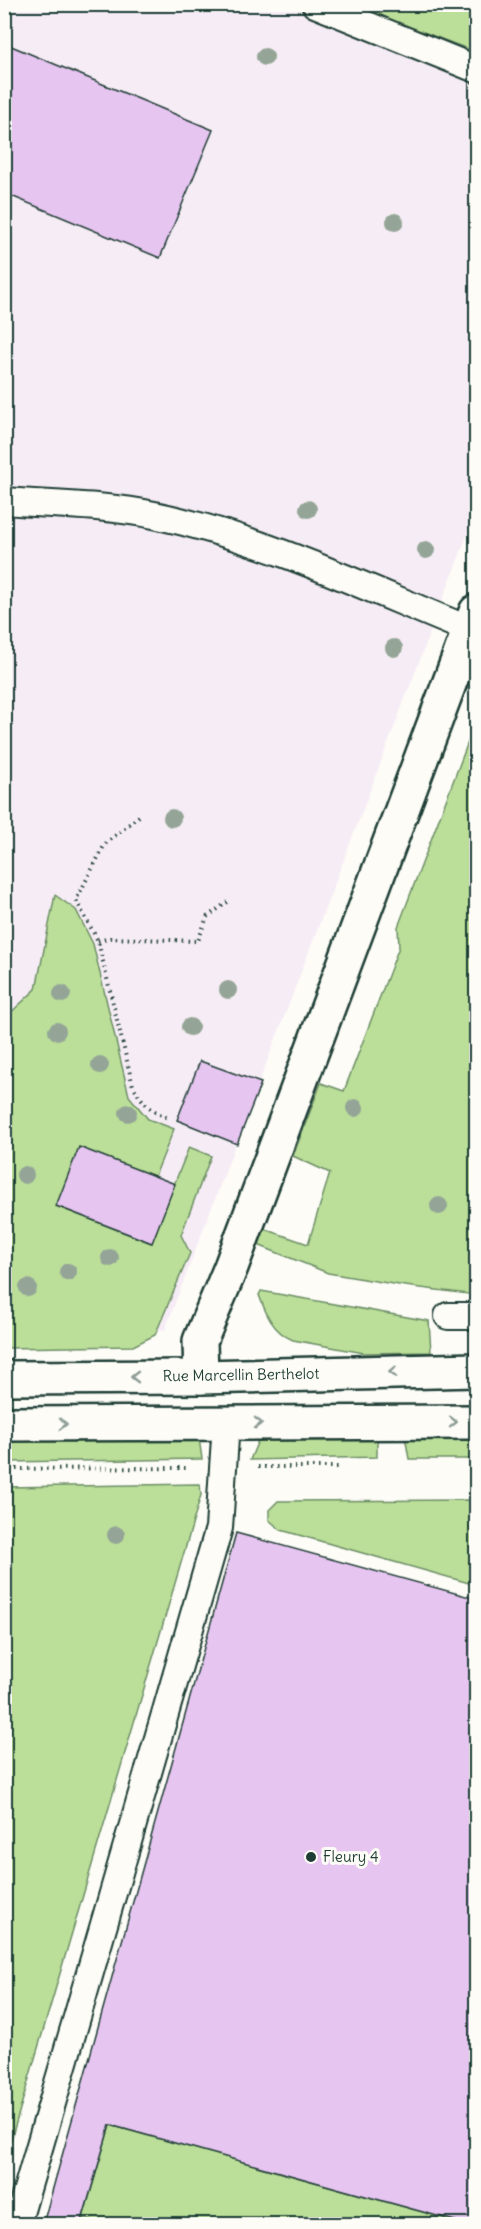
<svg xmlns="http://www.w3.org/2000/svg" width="481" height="2229" viewBox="0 0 481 2229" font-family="Delius,sans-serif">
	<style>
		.built { fill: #f6ecf5 }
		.green { fill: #bbdf99; stroke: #6d8e66; stroke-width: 1.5 }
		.building { fill: #e7c5f1; stroke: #1f3d34; stroke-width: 1.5 }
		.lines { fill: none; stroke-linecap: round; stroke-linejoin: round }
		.lane-casing { stroke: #1f3d34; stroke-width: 30 }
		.street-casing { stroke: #1f3d34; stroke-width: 38 }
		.secondary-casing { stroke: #1f3d34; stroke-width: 38 }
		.path { stroke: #1f3d34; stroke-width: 4; stroke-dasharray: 1.5 4.5; stroke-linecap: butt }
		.lane { stroke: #fdfcf7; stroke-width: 26 }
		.street { stroke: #fdfcf7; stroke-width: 33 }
		.secondary { stroke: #fdfcf7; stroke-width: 33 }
		.tree { fill: #94a597 }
		.oneway { stroke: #8e9c96 }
		.poi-dot { fill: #1f3d34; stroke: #fdfcf7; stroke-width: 2 }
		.labels { text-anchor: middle; stroke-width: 6; stroke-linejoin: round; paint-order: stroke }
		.street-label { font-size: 15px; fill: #1f3d34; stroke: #fdfcf7 }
		.poi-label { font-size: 15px; fill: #1f3d34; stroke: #fdfcf7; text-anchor: start }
	</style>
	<rect width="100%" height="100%" fill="#fdfcf7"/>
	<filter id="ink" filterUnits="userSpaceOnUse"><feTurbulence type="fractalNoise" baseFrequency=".0167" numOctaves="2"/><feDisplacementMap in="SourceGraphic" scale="12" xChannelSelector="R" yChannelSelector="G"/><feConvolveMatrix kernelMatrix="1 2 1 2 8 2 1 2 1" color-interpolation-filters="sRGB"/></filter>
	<g filter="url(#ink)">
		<polygon class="built" points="5,5 476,5 476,512 165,1330 101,1325 5,1322"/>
		<g class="green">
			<polygon points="351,5 476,5 476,52"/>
			<polygon points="476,721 476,1295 405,1286 328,1273 253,1243 259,1227 308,1244 330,1173 293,1156 321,1083 344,1091 399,947 398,927"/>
			<polygon points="55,895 76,910 93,944 129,1096 148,1119 174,1129 155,1176 56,1206 151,1243 189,1147 211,1156 181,1235 190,1253 155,1335 133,1346 5,1348 5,1018 36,989"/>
			<path d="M261,1291L429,1321L431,1352L364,1353L293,1340C273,1332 266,1314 259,1295Z"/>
			<polygon points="377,1435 377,1457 250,1460 260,1436"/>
			<polygon points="476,1435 476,1459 409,1459 405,1436"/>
			<polygon points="199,1438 202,1459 5,1462 4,1440"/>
			<polygon points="200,1484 201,1495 5,2160 5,1487"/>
			<polygon points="476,1500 476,1585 281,1530 269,1520 269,1510 278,1501"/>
			<polygon points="110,2125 466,2224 104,2224 83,2218"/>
		</g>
		<g class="building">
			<polygon points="4,43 213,130 160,258 4,193"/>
			<polygon points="200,1061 261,1083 237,1144 177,1120"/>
			<polygon points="79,1147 175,1184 152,1243 56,1206"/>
			<polygon points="236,1533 477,1599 477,2224 466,2224 110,2125 81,2224 43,2224"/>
		</g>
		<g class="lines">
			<defs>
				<g id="lane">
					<polyline points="315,4 476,69"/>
					<path d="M4,501C53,505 106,505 154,515C264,538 366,588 470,630"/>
					<polyline points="448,1316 476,1316"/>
					<polyline points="17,2224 219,1528 226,1423"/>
				</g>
				<polyline id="street" points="201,1377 200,1341 231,1267 476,612"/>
				<g id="secondary">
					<polyline points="4,1378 201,1377 476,1370"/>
					<polyline points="4,1424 476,1422"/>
				</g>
			</defs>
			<use href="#lane" class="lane-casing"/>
			<use href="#street" class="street-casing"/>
			<use href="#secondary" class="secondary-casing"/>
			<g class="path">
				<path d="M139,816L105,844L76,900L98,941L133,1086C143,1104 152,1111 170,1119"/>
				<polyline points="98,941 111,938 198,941 207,917 229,901"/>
				<polyline points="258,1467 341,1467"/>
				<polyline points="4,1469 188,1468"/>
			</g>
			<use href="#lane" class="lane"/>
			<use href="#street" class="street"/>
			<use href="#secondary" class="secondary"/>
		</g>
		<g class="tree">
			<circle cx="265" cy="57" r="9"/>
			<circle cx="395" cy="222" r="9"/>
			<circle cx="308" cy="509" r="9"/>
			<circle cx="426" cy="550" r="9"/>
			<circle cx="394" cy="648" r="9"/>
			<circle cx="172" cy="818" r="9"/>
			<circle cx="228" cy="990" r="9"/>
			<circle cx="62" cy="994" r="9"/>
			<circle cx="190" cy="1027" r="9"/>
			<circle cx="57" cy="1031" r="9"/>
			<circle cx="100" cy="1065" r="9"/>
			<circle cx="355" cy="1108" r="9"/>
			<circle cx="128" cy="1113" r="9"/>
			<circle cx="25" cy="1175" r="9"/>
			<circle cx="439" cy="1206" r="9"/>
			<circle cx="110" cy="1258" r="9"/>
			<circle cx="68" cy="1272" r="9"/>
			<circle cx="28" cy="1288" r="9"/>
			<circle cx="116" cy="1535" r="9"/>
		</g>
		<defs><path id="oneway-chevron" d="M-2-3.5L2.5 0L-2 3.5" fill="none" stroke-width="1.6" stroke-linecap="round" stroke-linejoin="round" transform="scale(1.5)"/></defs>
		<g class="oneway">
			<use href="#oneway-chevron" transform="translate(393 1372) rotate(179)"/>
			<use href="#oneway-chevron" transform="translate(135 1377) rotate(180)"/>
			<use href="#oneway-chevron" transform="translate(453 1422)"/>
			<use href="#oneway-chevron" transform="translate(258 1423)"/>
			<use href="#oneway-chevron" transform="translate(63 1424)"/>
		</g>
	</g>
	<circle class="poi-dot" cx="311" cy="1857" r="6"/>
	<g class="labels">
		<g class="street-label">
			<text transform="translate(241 1375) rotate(-1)" y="5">Rue Marcellin Berthelot</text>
		</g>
		<g class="poi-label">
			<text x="323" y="1862">Fleury 4</text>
		</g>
	</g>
	<rect width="481" height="2229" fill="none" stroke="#fdfcf7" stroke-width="24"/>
	<rect x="12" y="12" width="457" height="2205" fill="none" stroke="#1f3d34" stroke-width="2" filter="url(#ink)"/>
</svg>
